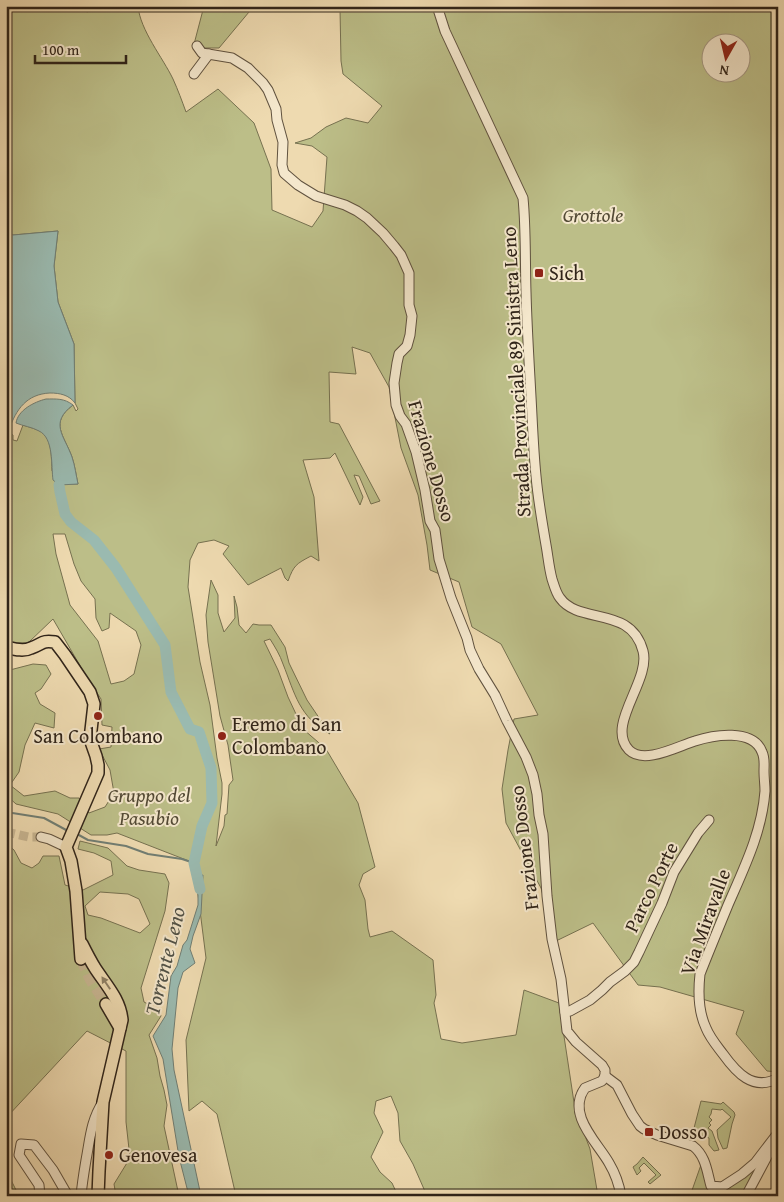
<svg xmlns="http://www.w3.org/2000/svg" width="784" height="1202" viewBox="0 0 784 1202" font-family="'Gentium Book Plus',serif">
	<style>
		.green { fill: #bcbe88; stroke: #767150; fill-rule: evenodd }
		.water { fill: #9abab0; stroke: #707e74 }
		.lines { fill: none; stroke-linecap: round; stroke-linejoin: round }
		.stream { stroke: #707e74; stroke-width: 2 }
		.river { stroke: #9abab0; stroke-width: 11 }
		.minor-tunnel { stroke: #c8b692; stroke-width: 9; stroke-dasharray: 9 4.5; stroke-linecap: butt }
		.major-tunnel { stroke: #c8b692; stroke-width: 11; stroke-dasharray: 11 5.5; stroke-linecap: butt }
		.minor-casing { stroke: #60523f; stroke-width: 11 }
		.major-casing { stroke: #302419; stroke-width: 14 }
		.minor { stroke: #f4e7cc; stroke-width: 9 }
		.major { stroke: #eedab0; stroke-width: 11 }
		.oneway { fill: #8f7f64 }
		.poi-dot { fill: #8f2418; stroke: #f4e7cc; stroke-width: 2 }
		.labels { text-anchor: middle; stroke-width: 4; stroke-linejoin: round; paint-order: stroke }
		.park-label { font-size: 20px; font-style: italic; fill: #534a35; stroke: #f4e7cc }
		.poi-label { font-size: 20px; fill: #302419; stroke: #f4e7cc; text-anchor: start }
		.street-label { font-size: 20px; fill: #302419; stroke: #f4e7cc }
		.water-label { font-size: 21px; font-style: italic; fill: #505146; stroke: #f4e7cc }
	</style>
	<rect width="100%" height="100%" fill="#eedab0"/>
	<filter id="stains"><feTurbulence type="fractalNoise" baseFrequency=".004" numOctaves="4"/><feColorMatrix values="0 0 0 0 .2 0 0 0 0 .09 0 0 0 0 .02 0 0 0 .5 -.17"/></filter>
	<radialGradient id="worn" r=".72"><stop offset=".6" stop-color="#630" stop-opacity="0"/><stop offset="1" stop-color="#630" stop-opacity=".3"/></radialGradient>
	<g class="green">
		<path d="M6,6H85L83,11L88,12L91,6H138C140,30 163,58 173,79C178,90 182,101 186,112L218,89L254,123L271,169L272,210L312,227L323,211L327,157L312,146L295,143L311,138L326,127L346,118L368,123L382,106L343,74L341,61L340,9L338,6H778V1072L767,1071L736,1034L744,1011L660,987L638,985L593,923L556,941L541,888L506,823L502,789L508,750L514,719L538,715L501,644L472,627L459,582L430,570L427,545L418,495L401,448L389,387L370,353L352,347L356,374L329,372L330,422L339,424L380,501L371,504L359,476L354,475L363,497L360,505L335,453L330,458L303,460L314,497L319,561L311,556C296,564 294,565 288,581L285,578L281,568L248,585L223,554L229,546L214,540L198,543L190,560L188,587L200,662L210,705L217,758L222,783V794L216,846L224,826L225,815L227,814L229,785L233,780L228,745L220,716L208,642L206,615L211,580L218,595V613L224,632L235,618L234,596L237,607L239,625L246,633L253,624L259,625H271L285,647L289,663L307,700L330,734C299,717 295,694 283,664C280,655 275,647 270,639L264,641L278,670L288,697L303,729L326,749L358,803L375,867L363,874L359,885L365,900L368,929L370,937L392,931L433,960L436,995L434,1003L441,1039L462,1043L516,1035L524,990L559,1003L575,1109L590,1149L598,1196H427L413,1164L400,1141L398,1113L391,1096L376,1101L374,1113L383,1132L371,1157L380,1172L392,1183L398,1196H381L378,1192L374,1196H236L217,1114L202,1101L189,1111L186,1040L206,958L194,863L117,833L107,835H91L58,814L16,804L6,795V671L33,664L46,665L51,674L41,689L35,693L40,704L55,713L54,728L35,723L25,745L19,772L10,785L24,796L55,791L70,798H79L89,813L105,807L114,793L110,770L99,749L111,747L112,727L102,725L101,699L86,676L53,619L28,643H12L6,639V426L9,430L8,432L13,435V440L17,441L23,425C29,427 37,429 42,432C53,439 51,460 52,471L69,484H78C76,475 75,466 72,457C64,435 49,423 73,405L76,411L78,409L75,403L74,344L58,302L54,266L58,231L13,235L6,232ZM712,42H742V72H712ZM53,534H65L74,564L81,581L95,599L96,618L102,631L109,628L110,613L136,631L141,645L134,674L124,681L111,684L98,641L70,605L56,554Z"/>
		<polygon points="204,6 254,6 219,48 193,48"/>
		<path d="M80,841L108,848L127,866L139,870L165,874L169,883L165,911L141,988L144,1002L159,1010L161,1016L149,1035L157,1058L160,1076L164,1090L167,1105L164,1126L179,1196H116L114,1184L130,1158L126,1122V1051L87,1031L6,1118V843L14,850L21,863L32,868L39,863L43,856H59L65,885L83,890L113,875L111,861L94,853L78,849ZM100,892L128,894L139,899L150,924L140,933L101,918L88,915L85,906Z"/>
		<polygon points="701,1101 721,1104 723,1102 734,1112 735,1115 732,1124 727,1148 723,1149 718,1138 717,1130 731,1117 722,1109 721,1110 712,1109 711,1114 709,1117 712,1120 709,1123 711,1125 708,1128 712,1131 719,1150 714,1151 709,1145 709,1138 693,1132"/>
		<polygon points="643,1157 661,1175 650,1184 648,1182 656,1175 644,1163 639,1168 641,1171 637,1175 633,1167 637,1164"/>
		<polygon points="702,1162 708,1188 706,1196 690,1196"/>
		<polygon points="760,1162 745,1196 710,1196 713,1190"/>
		<polygon points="6,1170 19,1196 6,1196"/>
	</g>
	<g class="water">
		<path d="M58,231L54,266L58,302L74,344L75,403C69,395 60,393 50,393C27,394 16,409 9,430L6,426V232L13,235Z"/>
		<path d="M46,399C56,399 64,398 73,405C49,423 64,435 72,457C75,466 76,475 78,484L59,485L53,480C51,466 54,438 39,431C32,427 23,426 16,423C18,410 34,402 46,399Z"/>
		<polygon points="203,875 201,914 193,936 190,949 195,963 183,972 178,988 172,1049 174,1070 201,1196 189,1196 179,1157 163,1059 153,1036 166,1015 171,976 177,966 183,945 187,940 198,905 198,893 194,876"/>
	</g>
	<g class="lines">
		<g class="stream">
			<polyline points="6,812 44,818 68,831"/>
			<polyline points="77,834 88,840 126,846 148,854 182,859 194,863"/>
		</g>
		<polyline class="river" points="59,485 60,492 65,514 71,522 94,540 116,568 165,645 171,692 190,729 199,732 211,768 212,803 202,826 194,863 200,889"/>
		<polyline class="minor-tunnel" points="6,832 29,837 41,837"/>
		<polyline class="major-tunnel" points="81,959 90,979 106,1004"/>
		<defs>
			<g id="minor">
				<path d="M437,6L445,31L523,198C526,229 525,260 526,292C527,333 530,375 532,416C533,436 534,456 536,476C538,499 542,522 546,545C548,556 549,568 552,579C554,585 556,593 560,598C579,625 631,605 643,651C651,681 605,725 629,750C644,765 678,746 695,741C713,735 753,728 762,752C765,758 764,765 764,771C764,778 765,785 765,791C762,832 744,868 728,905C719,927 709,951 700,974C698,992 698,1011 706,1028C710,1038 717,1046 723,1054C736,1072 753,1092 778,1078"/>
				<polyline points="197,46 202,53 232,58 248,68 263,83 268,90 276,109 277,120 283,142 282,165 284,173 298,185 316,196 345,205 357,211 367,218 383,233 394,246 401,255 409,273 409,305 412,316 410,335 407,346 399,354 397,363 394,383 396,405 400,416 406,424 416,452 425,490 430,521 435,530 439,559 451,598 467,638 470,650 479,669 495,695 507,721 526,757 533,775 537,794 539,815 543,834 547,896 552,939 561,979 567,1031 576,1042 602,1065 605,1070 605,1076"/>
				<polyline points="194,74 209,54"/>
				<polyline points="41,837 49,839 66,847"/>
				<polyline points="565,1012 570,1011 590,1000 602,990 610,982 625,971 634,962 639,952 662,903 674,872 698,833 709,820"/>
				<path d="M605,1076L617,1085L632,1114L640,1126L644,1129L657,1135L693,1146C706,1156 707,1172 711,1186L722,1187L742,1174L755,1163L778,1133"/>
				<path d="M605,1076L602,1081L585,1088C566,1114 597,1142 609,1163C615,1173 619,1184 621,1196"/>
				<polyline points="40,1196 39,1185 19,1155 21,1144 34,1145 53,1170 68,1196"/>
				<path d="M81,1196C82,1184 84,1172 86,1160C90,1139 91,1120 103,1102"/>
				<polyline points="746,1196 770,1151"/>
			</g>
			<g id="major">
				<path d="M6,647C14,649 23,652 31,648C43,644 41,640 55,642L65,655L90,692L94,704L90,739L96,756L98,765V773L66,847L71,861L76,891L81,959"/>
				<path d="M82,944C86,952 90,960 95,968C106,985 120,999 122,1020L103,1102L99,1171L98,1196"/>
				<polyline points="106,1004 120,1028"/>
			</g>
		</defs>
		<use href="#minor" class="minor-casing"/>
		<use href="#major" class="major-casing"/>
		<use href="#minor" class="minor"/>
		<use href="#major" class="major"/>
	</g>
	<defs><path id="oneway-solid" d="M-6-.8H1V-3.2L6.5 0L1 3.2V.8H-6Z" transform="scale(1.25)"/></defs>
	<use class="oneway" href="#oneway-solid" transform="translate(106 983) rotate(-124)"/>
	<g class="poi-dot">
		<rect x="534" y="268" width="10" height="10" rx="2.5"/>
		<circle cx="98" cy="716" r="5"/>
		<circle cx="222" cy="736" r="5"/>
		<rect x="644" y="1127" width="10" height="10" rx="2.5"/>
		<circle cx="109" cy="1155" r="5"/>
	</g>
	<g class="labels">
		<g class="park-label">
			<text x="593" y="222">Grottole</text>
			<text x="149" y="802">Gruppo del<tspan x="149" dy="23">Pasubio</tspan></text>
		</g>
		<g class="poi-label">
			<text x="549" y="280">Sich</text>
			<text x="232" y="731">Eremo di San<tspan x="232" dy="23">Colombano</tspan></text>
			<text x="98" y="743" text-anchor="middle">San Colombano</text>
			<text x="659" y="1139">Dosso</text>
			<text x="119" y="1162">Genovesa</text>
		</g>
		<g class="street-label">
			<text transform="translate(516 372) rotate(-93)" y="7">Strada Provinciale 89 Sinistra Leno</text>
			<text transform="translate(432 461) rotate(74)" y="7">Frazione Dosso</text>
			<text transform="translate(524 848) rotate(-97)" y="7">Frazione Dosso</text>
			<text transform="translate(651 887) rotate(-64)" y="7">Parco Porte</text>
			<text transform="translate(705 922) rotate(-70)" y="7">Via Miravalle</text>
		</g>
		<g class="water-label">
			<text transform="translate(165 961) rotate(-76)" y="7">Torrente Leno</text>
		</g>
	</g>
	<rect width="784" height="1202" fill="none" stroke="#eedab0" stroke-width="25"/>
	<rect x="8" y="8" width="769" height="1187" fill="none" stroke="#302419" stroke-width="2.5"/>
	<rect x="12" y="12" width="759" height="1177" fill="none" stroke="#302419"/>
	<g transform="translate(726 58) rotate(188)"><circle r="24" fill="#f4e7cc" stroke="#a69984"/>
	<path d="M0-4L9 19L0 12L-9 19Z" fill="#8f2418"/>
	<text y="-8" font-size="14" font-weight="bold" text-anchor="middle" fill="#302419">N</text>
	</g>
	<path d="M35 55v8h91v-8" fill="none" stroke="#302419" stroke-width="2.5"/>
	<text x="42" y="55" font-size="15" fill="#302419" stroke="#f4e7cc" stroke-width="4" paint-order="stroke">100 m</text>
	<rect width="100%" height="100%" filter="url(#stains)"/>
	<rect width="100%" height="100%" fill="url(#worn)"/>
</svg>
